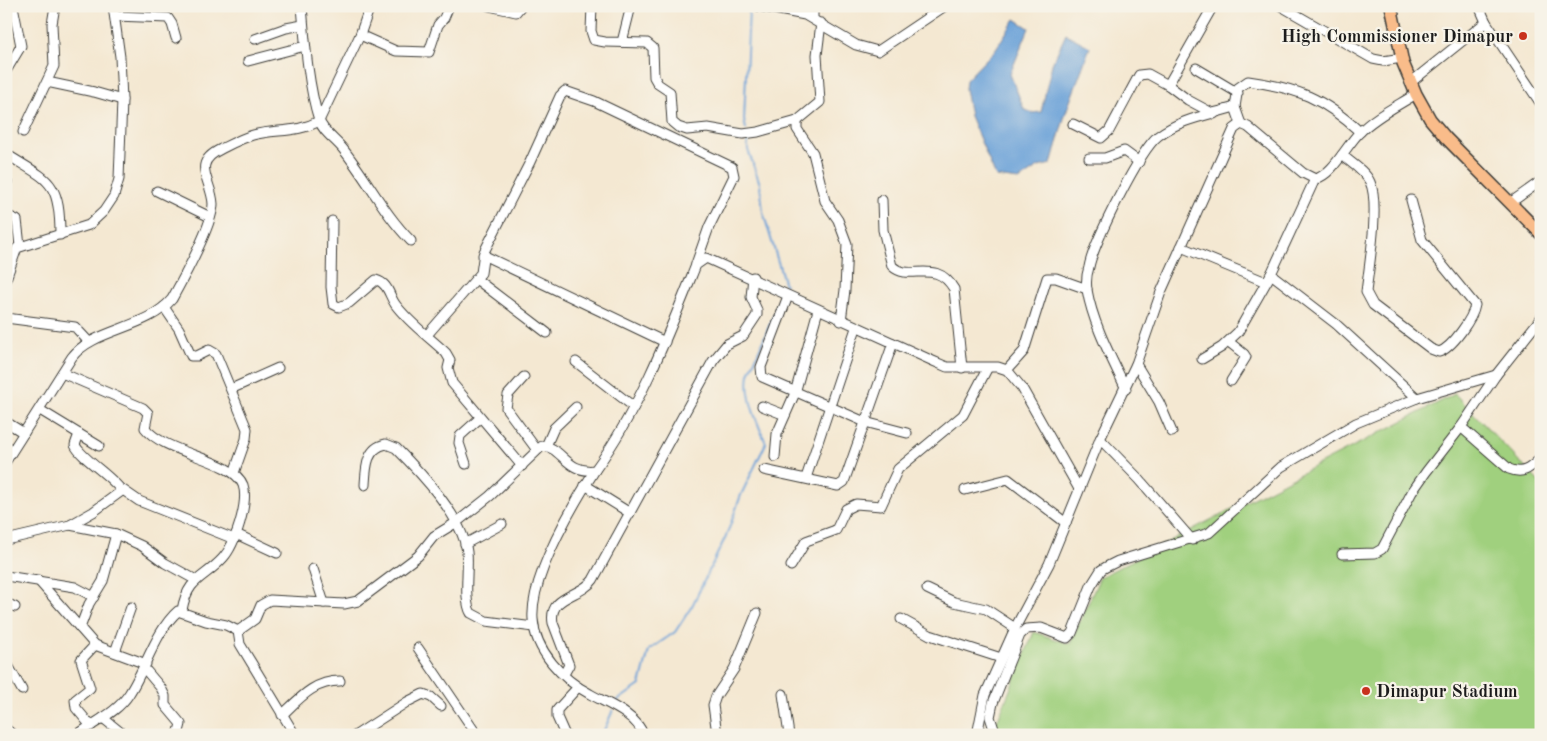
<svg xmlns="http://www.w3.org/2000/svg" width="1547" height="741" viewBox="0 0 1547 741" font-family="'Old Standard TT',serif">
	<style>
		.green { fill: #a0d07e; stroke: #5e764d }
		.water { fill: #6ba1d8; stroke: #445e7a }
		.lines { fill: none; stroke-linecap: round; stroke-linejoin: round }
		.stream { stroke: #6ba1d8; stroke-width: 2 }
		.minor-casing { stroke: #3c3b37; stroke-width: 11 }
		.major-casing { stroke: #3c3b37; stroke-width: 14 }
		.minor { stroke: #fff; stroke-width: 9 }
		.major { stroke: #f9bc8a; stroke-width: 11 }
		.poi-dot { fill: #c8321e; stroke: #f7f3e8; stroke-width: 2 }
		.labels { text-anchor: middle; stroke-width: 4.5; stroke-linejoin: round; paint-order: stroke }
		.poi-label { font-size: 18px; font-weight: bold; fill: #1c1c1c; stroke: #f7f3e8; text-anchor: end }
	</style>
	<rect width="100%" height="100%" fill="#f7f3e8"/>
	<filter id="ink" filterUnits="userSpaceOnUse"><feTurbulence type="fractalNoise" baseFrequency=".02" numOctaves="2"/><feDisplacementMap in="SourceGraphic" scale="10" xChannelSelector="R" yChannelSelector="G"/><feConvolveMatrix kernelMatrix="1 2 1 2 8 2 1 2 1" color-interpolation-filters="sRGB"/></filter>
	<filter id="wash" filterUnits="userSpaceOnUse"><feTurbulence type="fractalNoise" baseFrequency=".0096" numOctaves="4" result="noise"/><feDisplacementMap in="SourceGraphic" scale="20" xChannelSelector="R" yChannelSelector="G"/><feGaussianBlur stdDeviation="1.12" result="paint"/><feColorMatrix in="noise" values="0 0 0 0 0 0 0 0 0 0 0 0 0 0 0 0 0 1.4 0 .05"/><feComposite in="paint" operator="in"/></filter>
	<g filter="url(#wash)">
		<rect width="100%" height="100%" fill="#f4e8d2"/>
		<polygon class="green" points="1455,394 1541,484 1541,735 1012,735 995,726 1034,632 1070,644 1100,577"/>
		<polygon class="water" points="1015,19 1029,28 1010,74 1024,109 1032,113 1041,112 1052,64 1066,34 1090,47 1065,115 1051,164 1038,167 1019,180 996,177 970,116 965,89 966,80 995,50"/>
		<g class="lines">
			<g class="stream">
				<polyline points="746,129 744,120 749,10"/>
				<polyline points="747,136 748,150 760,184 763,212 785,285"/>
				<path d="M617,701L640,685L649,650L675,632L692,606L727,534L741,495L766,443C757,422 745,397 749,374L781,298"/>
				<polyline points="602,735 613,710"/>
			</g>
		</g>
	</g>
	<g filter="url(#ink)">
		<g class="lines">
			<defs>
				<g id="minor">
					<path d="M302,6C305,42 308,85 319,120C323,132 335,139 343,149C367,179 384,214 411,241"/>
					<polyline points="489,6 516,12 521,6"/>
					<polyline points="592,6 591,31 594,40 605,42 647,43 653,48 654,77 658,84 670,92 672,122 678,127 687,130 708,128 743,134 758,132 797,121 820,102 817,55 821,23"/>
					<polyline points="758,6 805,15 856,45 878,51 945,6"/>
					<polyline points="1281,6 1373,59 1383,61 1402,58"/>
					<polyline points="115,16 168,18 172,24 176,38"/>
					<polyline points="813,19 813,6"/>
					<polyline points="1486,22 1541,104"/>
					<polyline points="360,35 396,51 429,52 438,25 444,18 449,6"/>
					<polyline points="255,39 286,28 303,25"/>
					<polyline points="622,42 631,6"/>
					<polyline points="248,61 305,46"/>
					<polyline points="1196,68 1238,93"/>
					<polyline points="6,71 21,46 13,6"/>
					<polyline points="47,82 94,92 122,100"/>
					<polyline points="1410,83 1486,22 1479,6"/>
					<polyline points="1168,85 1188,100 1214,114"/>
					<polyline points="797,121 797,129 813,153 825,201 838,220 847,244 845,290 841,321"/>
					<polyline points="1073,124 1101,138 1109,131 1139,75 1148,74 1168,85 1213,6"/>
					<path d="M1241,124L1235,107L1238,88L1248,81C1298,88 1323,98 1360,132"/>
					<polyline points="23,132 54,66 52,24 55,6"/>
					<path d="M6,154C49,181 60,180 60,235"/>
					<path d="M1342,155C1350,162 1365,171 1370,182C1380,203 1369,267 1366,292L1373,305L1431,349L1439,352C1452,348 1473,318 1475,305L1422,240L1411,200"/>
					<polyline points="1089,158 1105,158 1124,151 1139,162"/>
					<polyline points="1315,179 1271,274 1336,324 1417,398 1496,375"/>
					<polyline points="6,185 7,182"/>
					<polyline points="157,191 210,217"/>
					<path d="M882,200L883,230L892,266C910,283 935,257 954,289L962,368"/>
					<polyline points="1510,203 1541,181"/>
					<polyline points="6,215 17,220 20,246"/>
					<path d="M332,221L331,287L333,304L339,307L349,303L376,280C388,283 389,295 395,304C408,322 429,337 446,353L450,360L448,368L452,383L522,466"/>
					<polyline points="1181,247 1266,282"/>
					<polyline points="483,255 665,342"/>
					<polyline points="6,279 17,248 89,225 104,211 114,196 119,179 122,100 120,57 113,6"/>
					<polyline points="476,279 547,333"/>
					<polyline points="788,296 761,367 762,377 865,422 907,433"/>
					<polyline points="164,307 179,329 191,356 197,356 209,350 216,354 247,429 246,439 234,473"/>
					<polyline points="6,318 75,327 89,342"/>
					<polyline points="427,335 481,273 484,252 530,162 560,96 565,91 594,101 732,167 734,176 709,227 696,264"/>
					<polyline points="1229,342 1244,354 1246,357 1231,381"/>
					<polyline points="1202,359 1222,347 1238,332 1271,274"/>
					<polyline points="576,362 634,407"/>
					<polyline points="1136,364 1159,402 1172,432"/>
					<polyline points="1007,370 1024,351 1047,278 1056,278 1087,289"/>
					<path d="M62,373L143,408L148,413L145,428C165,454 233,459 243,485C249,502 235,545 223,558C204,579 188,577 182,610"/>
					<polyline points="524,377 508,395 506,408 537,450"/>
					<polyline points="231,389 278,368"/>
					<path d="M1126,389C1111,357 1093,324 1087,290C1086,283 1087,273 1089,267C1093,244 1140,150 1158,136C1180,119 1209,115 1235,107"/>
					<polyline points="762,406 785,415"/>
					<polyline points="40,410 99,446"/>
					<polyline points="6,422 24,433"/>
					<path d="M1461,427L1509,469C1524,475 1530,468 1541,458"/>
					<path d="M79,434L75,445C81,458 110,475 121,490"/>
					<polyline points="1100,439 1139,479 1192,540"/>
					<polyline points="546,446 554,428 576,407"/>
					<polyline points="775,457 777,434 795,393 818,310"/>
					<path d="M6,461L72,357C93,329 147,329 172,299C183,279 213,225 213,204C212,180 190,164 221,149C231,144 242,138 253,135C275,129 298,133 319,121L360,35L370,6"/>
					<polyline points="466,464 459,443 460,436 480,418"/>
					<path d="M595,470C573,505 530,577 533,619C535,651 563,680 590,694C606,703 638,715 643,735"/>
					<polyline points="764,470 838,486 844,482 893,343"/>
					<polyline points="806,478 856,328"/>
					<path d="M365,485C366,468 366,448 386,444L396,448C421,473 462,516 467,552C469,568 463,600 471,613L486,621L534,627"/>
					<polyline points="585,485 630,513"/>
					<polyline points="965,490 1008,479 1066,523"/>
					<polyline points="70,525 116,534 142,546 165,563 196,580"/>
					<polyline points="236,534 277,553"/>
					<polyline points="6,540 70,525 93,512 123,490 139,501 234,539"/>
					<polyline points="465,544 502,524"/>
					<polyline points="1342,554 1375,553 1382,549 1412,492 1426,472 1461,427 1496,375 1541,318"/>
					<polyline points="791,566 806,541 836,530 846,509 856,504 881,506 898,469 963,415 987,369"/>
					<polyline points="313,569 324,603"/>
					<polyline points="6,576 75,587 94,597"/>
					<polyline points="38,580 95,645 146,664"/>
					<polyline points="927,589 954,602 986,609 1015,628"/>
					<polyline points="6,603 15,607"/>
					<polyline points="901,619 930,635 1001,658"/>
					<polyline points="80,628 89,604 103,581 116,534"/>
					<polyline points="418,648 477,735"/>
					<polyline points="115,652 131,607"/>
					<polyline points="6,662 22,690"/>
					<polyline points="144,668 161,688 165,696 165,705 181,724 178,735"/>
					<path d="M564,674L569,665L553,623C548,595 581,597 593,580L713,361L727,344L743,336L757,315V310L751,297L753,277"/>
					<polyline points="783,694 789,735"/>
					<path d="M282,715C300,698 314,681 340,681"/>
					<polyline points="103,718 124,735"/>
					<polyline points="91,726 76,708 75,700 90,688 81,660 95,645"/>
					<polyline points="6,729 13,735"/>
					<polyline points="717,734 713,705 716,696 734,669 757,613"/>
					<path d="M77,735C94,722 117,713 129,694C145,670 156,630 178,611L206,621L226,625L238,631"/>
					<path d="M295,735L240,644L238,631L255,619L261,605L270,600L344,604L358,601L418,556L434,536L457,522L490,496L542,446C562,446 566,474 595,470C640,408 668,335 696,265L706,258L933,361L947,367H998L1007,370L1022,388L1079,489"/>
					<polyline points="356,735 407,702 423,694 431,697 441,706"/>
					<polyline points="565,735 557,717 557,710 578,687"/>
					<polyline points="703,735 711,733 718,735"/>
					<path d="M977,735L985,695L1015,628L1049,564L1100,439L1136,364L1161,292L1234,129L1241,124L1248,127L1303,173L1315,179C1333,175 1347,144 1360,132C1376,116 1397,106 1416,94"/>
					<polyline points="996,735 990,717 993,703 1020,635 1026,629 1041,628 1067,638 1072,633 1091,586 1101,570 1106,567 1118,561 1209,533 1281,467 1356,423 1417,398"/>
				</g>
				<polyline id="major" points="1391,6 1403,63 1416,94 1430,119 1446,138 1541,234"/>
			</defs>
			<use href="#minor" class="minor-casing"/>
			<use href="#major" class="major-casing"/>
			<use href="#minor" class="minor"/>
			<use href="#major" class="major"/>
		</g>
	</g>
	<g class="poi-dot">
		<circle cx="1523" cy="36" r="5"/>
		<circle cx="1366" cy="691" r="5"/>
	</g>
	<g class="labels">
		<g class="poi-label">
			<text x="1513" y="42">High Commissioner Dimapur</text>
			<text x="1376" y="697" text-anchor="start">Dimapur Stadium</text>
		</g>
	</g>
	<rect width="1547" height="741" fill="none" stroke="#f7f3e8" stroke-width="25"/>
</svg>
